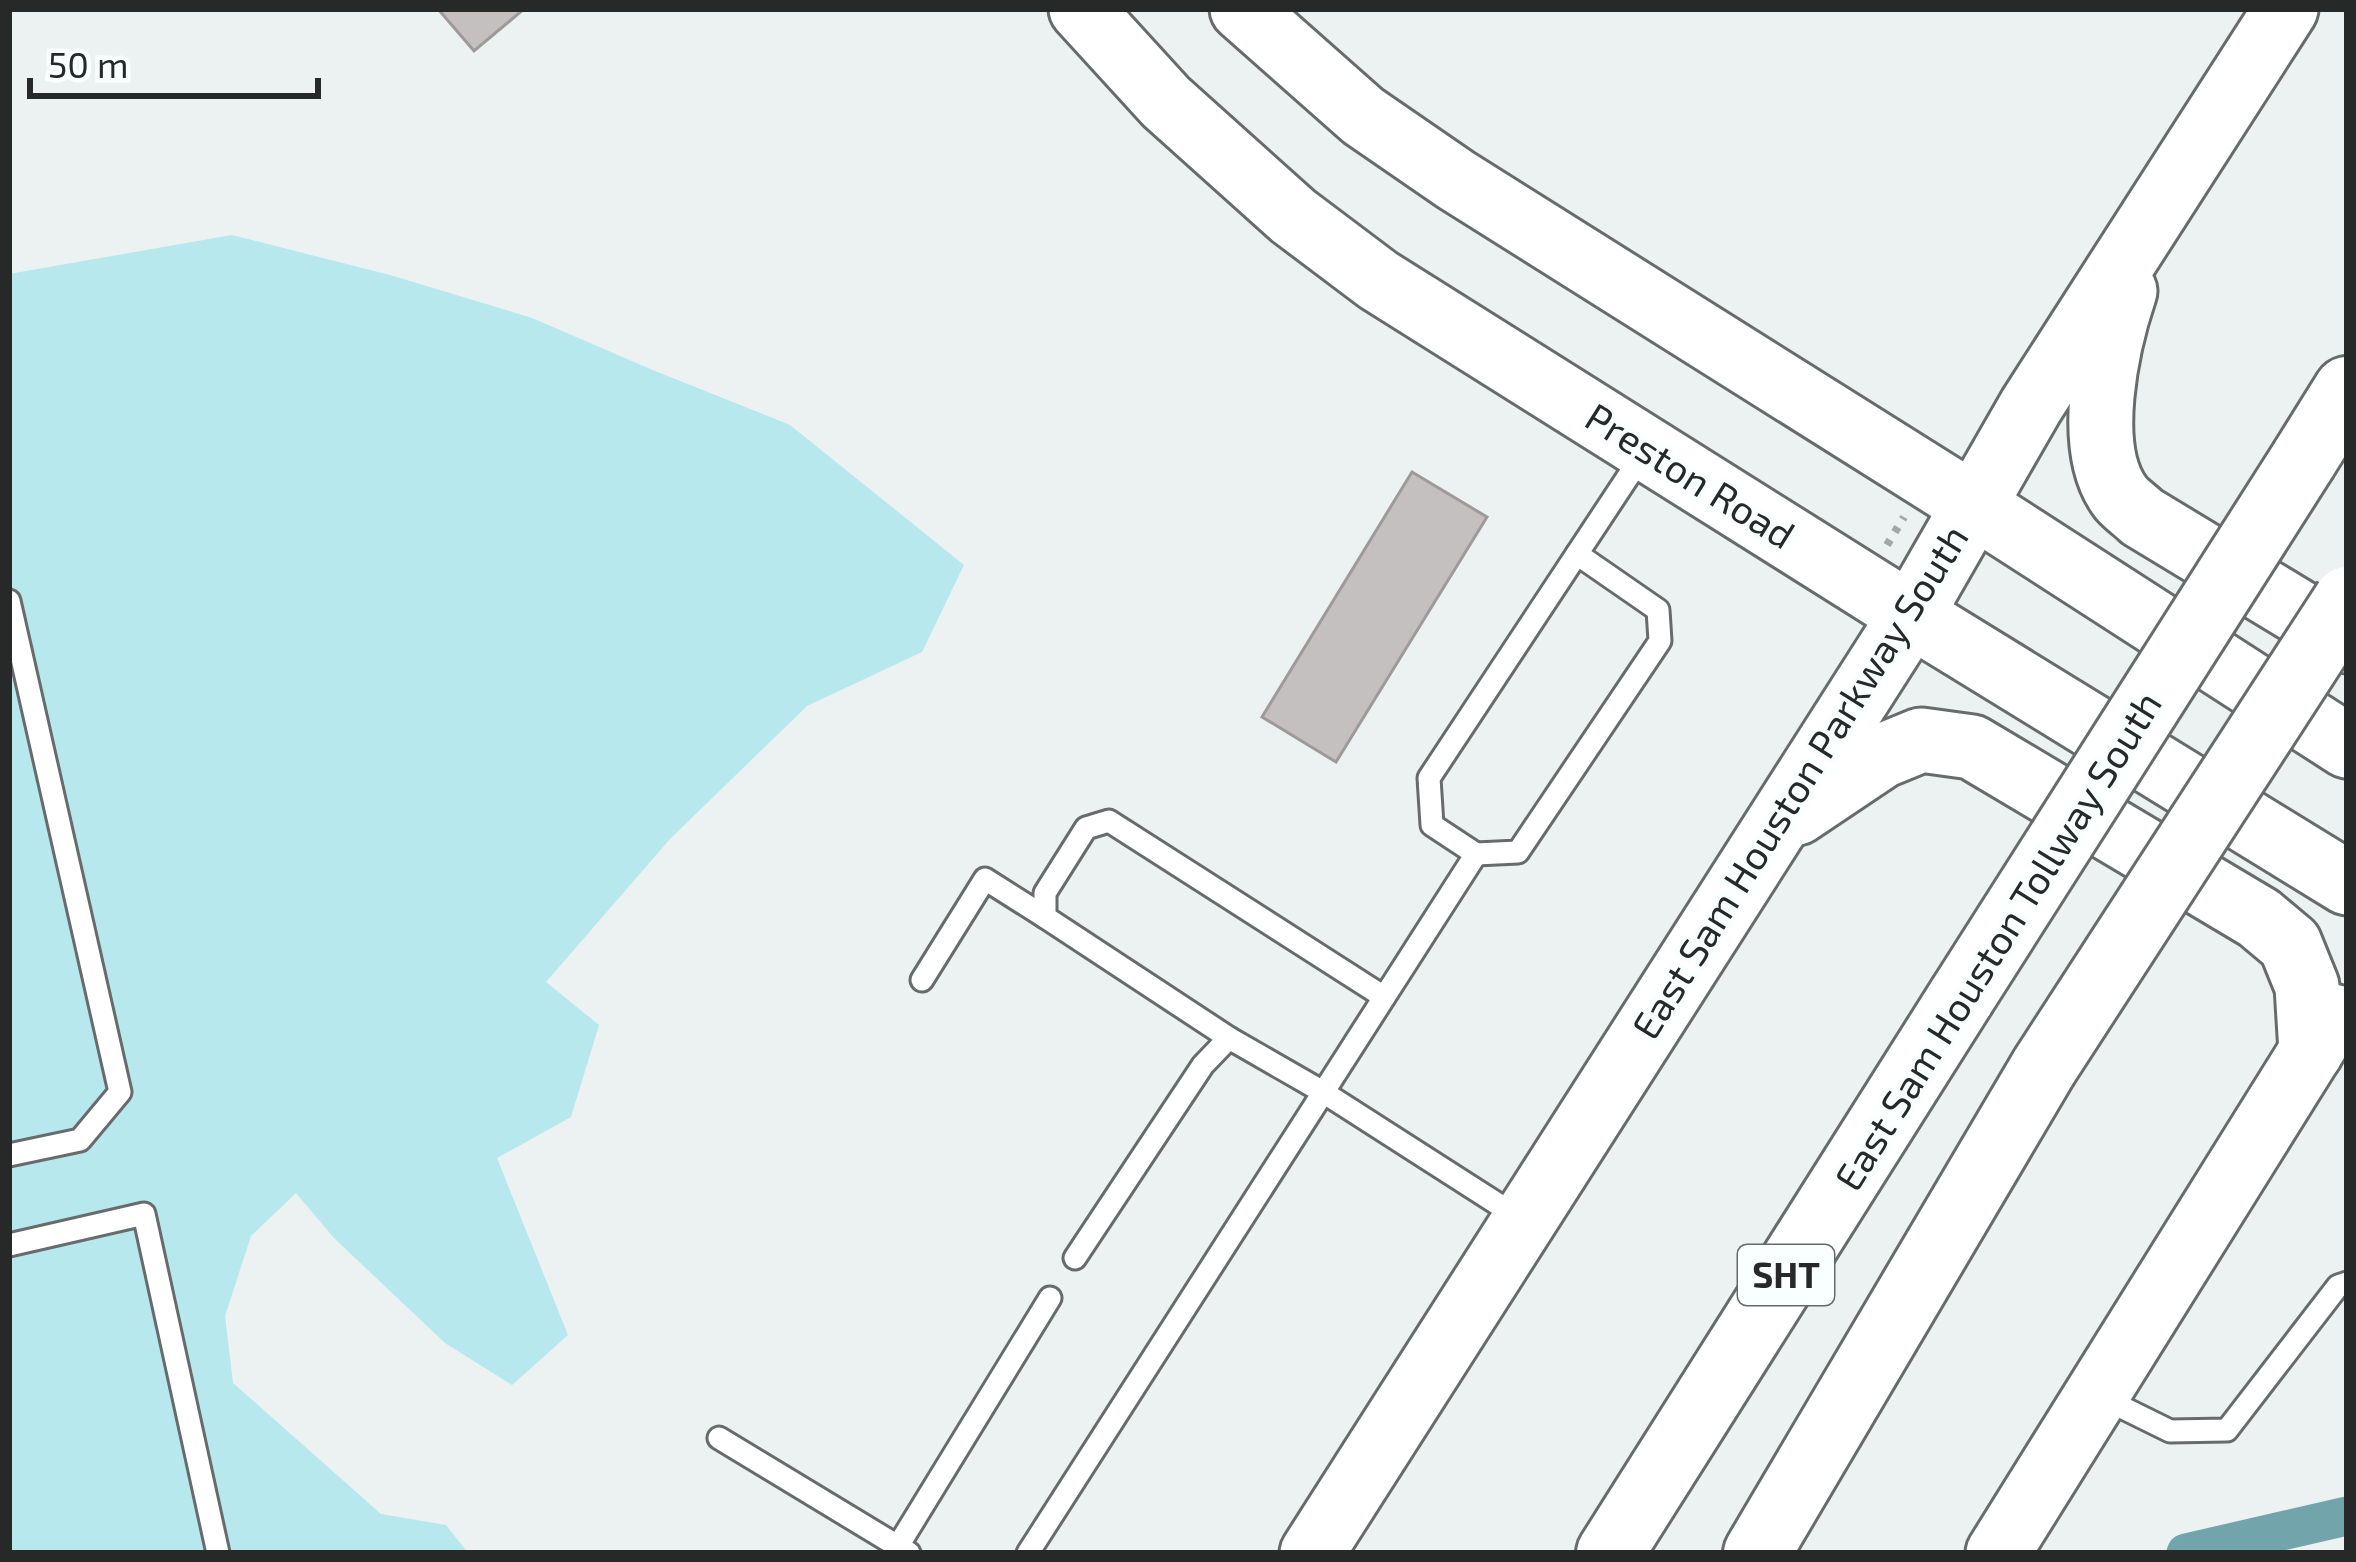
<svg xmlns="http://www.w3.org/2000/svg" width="2356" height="1562" viewBox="0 0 2356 1562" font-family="'Exo 2',sans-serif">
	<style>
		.green { fill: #b6e8ed }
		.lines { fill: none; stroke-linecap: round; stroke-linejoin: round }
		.canal { stroke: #71a5ab; stroke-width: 39 }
		.building { fill: #c4c0bf; stroke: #9e9a99; stroke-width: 3 }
		.service-casing { stroke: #676b6b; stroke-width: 27 }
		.secondary-casing { stroke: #676b6b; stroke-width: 69 }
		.motorway-casing { stroke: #676b6b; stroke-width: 72 }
		.path { stroke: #a3a7a7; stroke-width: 8; stroke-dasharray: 6 9; stroke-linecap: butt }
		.service { stroke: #fff; stroke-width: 21 }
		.secondary { stroke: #fff; stroke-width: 63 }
		.motorway { stroke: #fff; stroke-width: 66 }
		.motorway-bridge-casing { stroke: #676b6b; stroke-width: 72; stroke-linecap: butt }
		.motorway-bridge { stroke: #fff; stroke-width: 66 }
		.labels { text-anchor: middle; stroke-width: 9; stroke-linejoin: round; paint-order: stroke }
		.shield { fill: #f9fefe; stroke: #666969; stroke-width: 3 }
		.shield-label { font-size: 36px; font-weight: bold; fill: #272929 }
		.street-label { font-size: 39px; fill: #272929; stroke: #f9fefe }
	</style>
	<rect width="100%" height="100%" fill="#ecf1f1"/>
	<polygon class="green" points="232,235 390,275 532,318 655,371 790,425 964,565 922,652 807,706 670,839 546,982 599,1025 571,1117 497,1158 568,1335 512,1385 445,1343 334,1238 296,1193 251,1236 225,1316 233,1383 381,1514 446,1525 468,1553 9,1553 9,274"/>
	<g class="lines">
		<polyline class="canal" points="2186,1553 2347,1516"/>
	</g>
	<g class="building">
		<polygon points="438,9 524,9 474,51"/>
		<polygon points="1412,472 1487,517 1336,762 1262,717"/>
	</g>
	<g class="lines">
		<defs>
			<g id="service">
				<polyline points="9,601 120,1092 80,1140 9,1155"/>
				<polyline points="1476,854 1518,852 1660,641 1658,610 1577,554"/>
				<polyline points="922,980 985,879 1045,917"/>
				<polyline points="1229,1038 1045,917 1045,893 1086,828 1109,821 1384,997"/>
				<polyline points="9,1245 144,1214 218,1553"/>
				<polyline points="1075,1258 1203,1065 1229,1038 1323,1092 1518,1217"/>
				<polyline points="2103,1398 2170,1431 2227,1430 2338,1286 2347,1283"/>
				<polyline points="719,1438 909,1553"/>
				<polyline points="898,1546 1050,1298"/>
				<polyline points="1028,1553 1476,854 1432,825 1429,778 1643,454"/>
			</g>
			<g id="secondary">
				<polyline points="1081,9 1166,102 1293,216 1378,280 1911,615 2347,883"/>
				<polyline points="1242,9 1363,116 1456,180 1973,505 2347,746"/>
				<path d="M2125,291C2107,344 2083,449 2121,498C2127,505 2136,511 2142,517L2347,641"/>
				<polyline points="1797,813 1882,756 1921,740 1972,747 2259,918 2290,944 2307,986 2311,1052"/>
				<polyline points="1312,1553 1911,615 2031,406 2286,9"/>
				<polyline points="1998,1553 2333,1016"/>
			</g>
			<g id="motorway">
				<polyline points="2304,459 2347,390"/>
				<polyline points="1610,1553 1962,996"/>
				<polyline points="1757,1553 2044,1067"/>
			</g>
		</defs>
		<use href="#service" class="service-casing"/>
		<use href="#secondary" class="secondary-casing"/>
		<use href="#motorway" class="motorway-casing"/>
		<polyline class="path" points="1887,545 1904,517"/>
		<use href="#service" class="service"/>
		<use href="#secondary" class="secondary"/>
		<use href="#motorway" class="motorway"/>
		<defs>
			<g id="motorway-bridge">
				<polyline points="1962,996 2304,459"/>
				<polyline points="2044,1067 2347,600"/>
			</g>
		</defs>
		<use href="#motorway-bridge" class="motorway-bridge-casing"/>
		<use href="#motorway-bridge" class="motorway-bridge"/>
	</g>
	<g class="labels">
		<rect class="shield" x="1738" y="1245" width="96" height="60" rx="9"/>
		<g class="shield-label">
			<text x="1786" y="1288">SHT</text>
		</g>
		<g class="street-label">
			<text transform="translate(1690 476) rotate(32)" y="14">Preston Road</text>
			<text transform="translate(1800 782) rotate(-58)" y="14">East Sam Houston Parkway South</text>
			<text transform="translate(1998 941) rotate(-58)" y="14">East Sam Houston Tollway South</text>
		</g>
	</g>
	<rect width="2356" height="1562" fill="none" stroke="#272929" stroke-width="24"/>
	<path d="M30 78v18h288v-18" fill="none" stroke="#272929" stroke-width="6"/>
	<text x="48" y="78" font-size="36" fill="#272929" stroke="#f9fefe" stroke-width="9" paint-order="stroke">50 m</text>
</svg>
